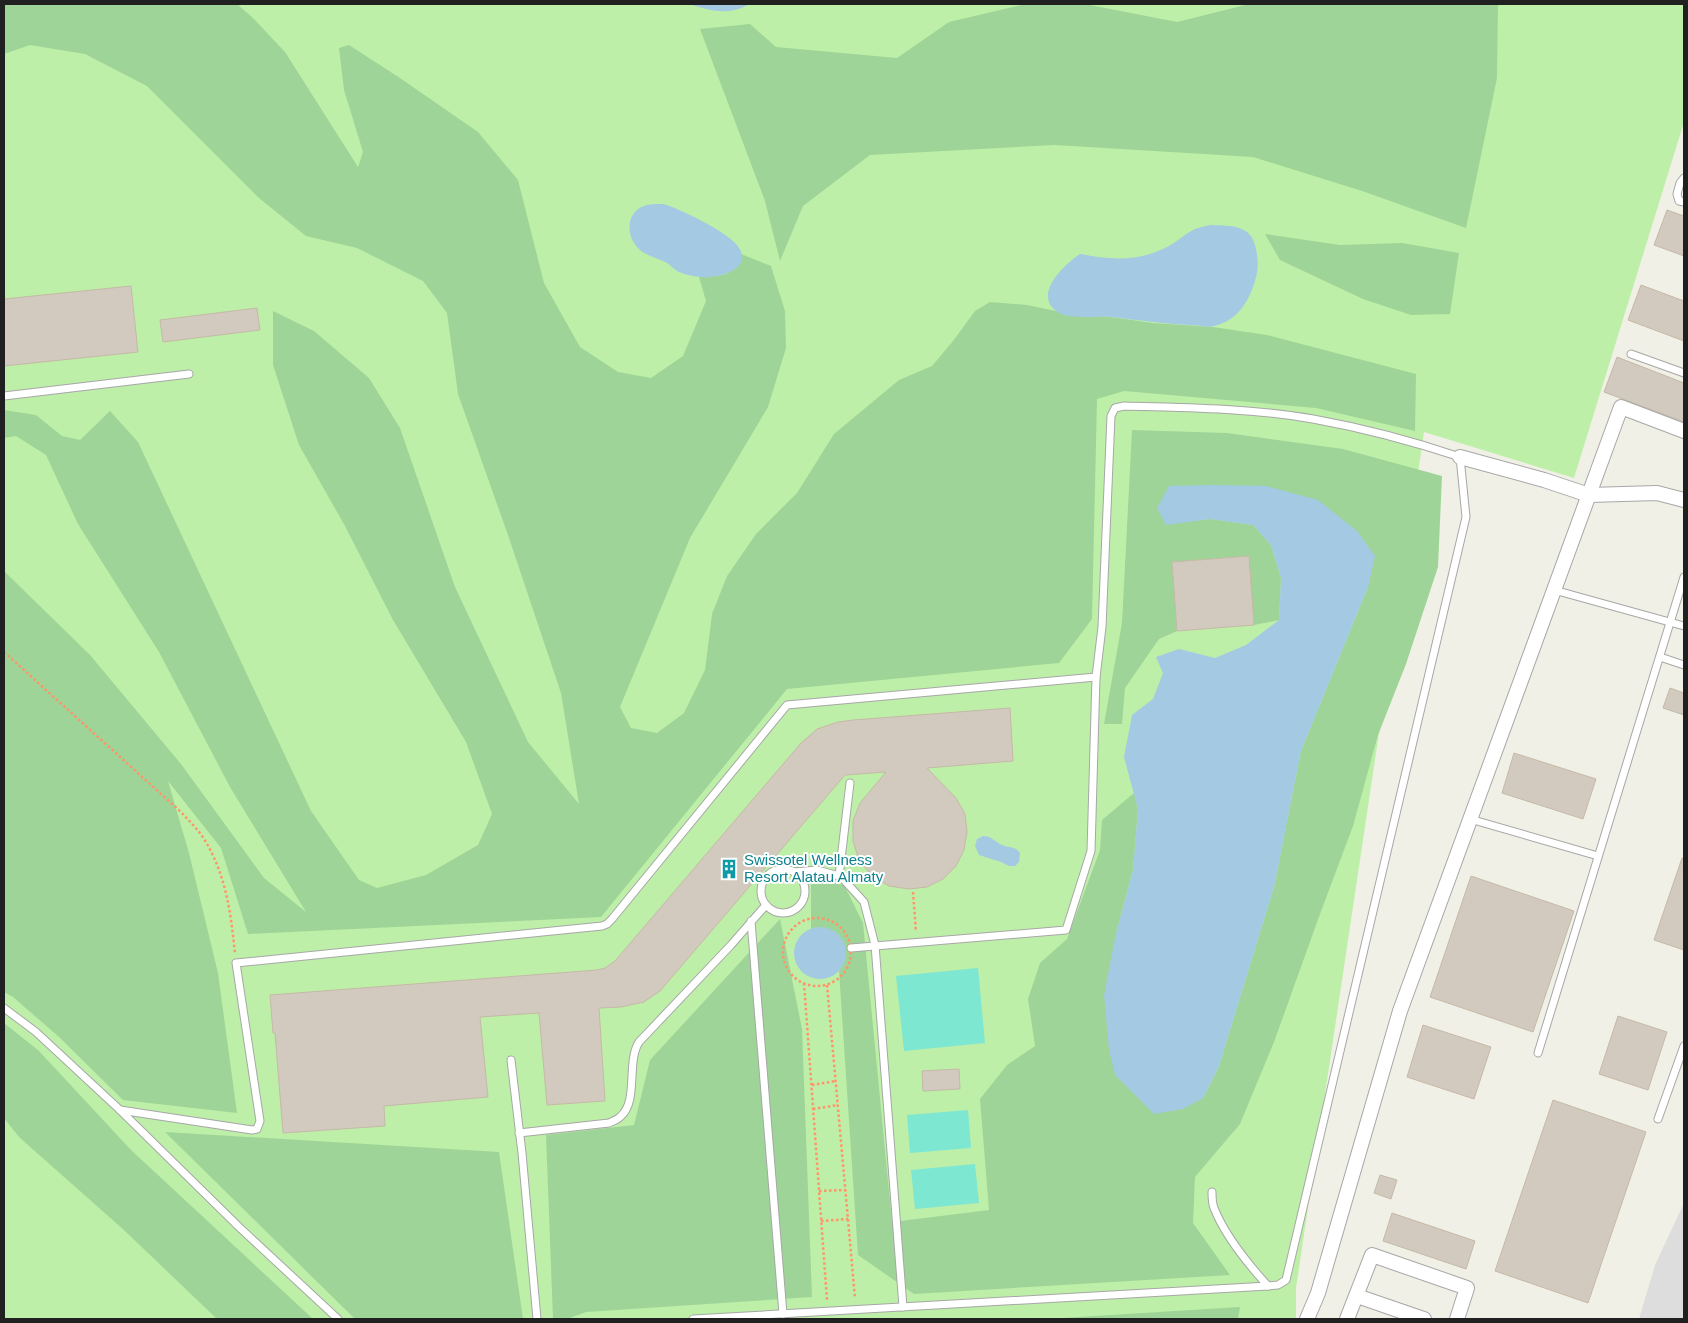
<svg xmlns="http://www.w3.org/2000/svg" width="1688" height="1323" viewBox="0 0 1688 1323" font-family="Arial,sans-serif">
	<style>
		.residential { fill: #dedddd }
		.grass { fill: #beefa8 }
		.forest { fill: #9ed497 }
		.pitch { fill: #7de7d1 }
		.water { fill: #a3c9e3 }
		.building { fill: #d2cabe; stroke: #c5b9a7 }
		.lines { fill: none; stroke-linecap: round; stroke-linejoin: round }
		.service-casing { stroke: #a7a7a7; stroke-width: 9 }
		.minor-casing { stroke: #a7a7a7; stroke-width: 16 }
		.path { stroke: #ff9469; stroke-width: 2.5; stroke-dasharray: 2.5 2.5; stroke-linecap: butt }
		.service { stroke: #fff; stroke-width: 7 }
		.minor { stroke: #fff; stroke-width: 14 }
		.labels { text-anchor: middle; stroke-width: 4; stroke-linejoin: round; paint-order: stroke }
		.culture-label { font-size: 15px; fill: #0d838f; stroke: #fff; text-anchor: start }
	</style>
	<rect width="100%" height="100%" fill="#f1f0e6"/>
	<polygon class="residential" points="1684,1203 1684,1319 1639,1319 1655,1265"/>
	<polygon class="grass" points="4,4 1684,4 1684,122 1574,478 1424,432 1296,1288 1296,1319 4,1319"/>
	<g class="forest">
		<path d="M4,4H237L253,18L285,52L358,167L363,152L344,90L339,48L349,45L400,78L478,132L518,180L544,283L580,347L618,372L651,378L683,356L706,301L699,277C719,276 737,277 741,254L771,266L785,311L786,348L768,407L690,538L620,707L631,728L657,733L684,713L705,670L712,614L727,576L756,534L797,493L834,434L899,380L932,366L953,341L975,311L990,302L1027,305L1056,311L1066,315L1111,317L1153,323L1213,327L1267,335L1416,374L1415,431L1316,408L1124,391L1097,399L1092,619L1059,663L787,689L601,917L248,934L221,848L168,781L189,853L218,973L237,1113L123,1100L59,1037L13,997L4,992V571L90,655L181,764L264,878L306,912L230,787L159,652L78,524L46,455L16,436L4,438V410L36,415L62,436L80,440L110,411L138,442L311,811L359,880L377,888L426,875L478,845L492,814L466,742L393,620L345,526L299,445L273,365V311L314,331L369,378L400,428L455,587L528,742L579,804L561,693L509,538L458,394L447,313L423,281L357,248L306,236L259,198L147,86L85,54L30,45L4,54Z"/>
		<polygon points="1026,4 1085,4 1177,22 1249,4 1498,4 1497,78 1466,228 1365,192 1253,157 1055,145 870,155 803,206 780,261 765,201 700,29 750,24 776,47 897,58 949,22"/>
		<polygon points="1265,234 1340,245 1402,243 1459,253 1450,314 1411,315 1363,299 1280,260"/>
		<path d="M1132,430L1227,433L1343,449L1442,476L1438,567L1406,664L1378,735L1353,826L1320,914L1274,1042L1240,1124L1195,1177L1193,1223L1230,1275L914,1294L858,1255L839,971C847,959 848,948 839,935L819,927L811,929V879L844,885L863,923L892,1222L989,1210L980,1099L1007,1065L1035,1046L1028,999L1040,963L1067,939L1100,850L1102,820L1134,793L1138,809L1133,870L1116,933L1203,1098L1219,1066L1274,887L1301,751L1368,587L1318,500L1166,524L1210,519L1253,525L1271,545L1281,578L1279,620L1254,625L1248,556L1172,562L1177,631L1159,639L1125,688L1122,724H1104L1122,623Z"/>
		<polygon points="780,919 802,1029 812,1297 586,1312 567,1319 553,1319 546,1135 634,1125 650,1060"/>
		<polygon points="4,1023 38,1050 131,1150 313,1319 217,1319 125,1231 19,1137 4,1118"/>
		<polygon points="165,1132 499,1152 523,1319 355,1319"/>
		<polygon points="1240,1307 1238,1319 1046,1319"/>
	</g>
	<g class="pitch">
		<polygon points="978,968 985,1043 904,1051 896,976"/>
		<polygon points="968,1110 971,1148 910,1153 907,1115"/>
		<polygon points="975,1164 979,1203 915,1209 911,1170"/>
	</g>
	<g class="water">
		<path d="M690,4H749C731,16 709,11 690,4Z"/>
		<path d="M663,204C681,209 723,230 736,244C759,270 712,281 693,276C689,275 683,274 679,272C674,270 671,265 667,263C658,258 646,256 639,249C626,237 625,213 644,206C649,204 657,204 663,204Z"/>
		<path d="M1211,225C1236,226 1254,225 1257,255C1259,269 1256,280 1251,292C1244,309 1232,322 1214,326C1207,328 1198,325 1191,325C1164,324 1138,320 1112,317C1097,316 1067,320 1056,311C1033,293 1065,264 1080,254C1111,260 1140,262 1169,246C1178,241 1186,233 1195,229C1200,227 1206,226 1211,225Z"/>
		<polygon points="1214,485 1266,486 1318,500 1357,531 1375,556 1368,587 1301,751 1274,887 1219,1066 1203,1098 1183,1109 1154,1114 1115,1075 1109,1050 1104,995 1116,933 1133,870 1138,809 1124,757 1132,715 1153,699 1163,673 1156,657 1179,649 1215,658 1246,645 1279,620 1281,578 1271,545 1253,525 1210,519 1166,525 1157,508 1169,486"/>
		<path d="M983,836C992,836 995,842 1002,845C1009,848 1015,846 1020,853L1019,862L1015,866H1009L1001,862L979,855L975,846L977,839Z"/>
		<circle cx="820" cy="953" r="26"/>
	</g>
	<g class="building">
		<polygon points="1667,210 1684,216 1684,256 1654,245"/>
		<polygon points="1641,285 1684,301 1684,341 1628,320"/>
		<polygon points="131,286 138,352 4,366 4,299"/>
		<polygon points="257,308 260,330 163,342 160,320"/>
		<polygon points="1617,357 1684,383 1684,422 1604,392"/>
		<polygon points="1249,556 1254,625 1177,631 1172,562"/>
		<polygon points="1670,688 1684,693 1684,715 1663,708"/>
		<polygon points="1010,708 1013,761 927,768 956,798 965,814 967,832 964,850 956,866 943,879 927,887 909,889 889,886 872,876 859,860 853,841 853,821 860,803 886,772 845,775 660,991 644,1002 621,1007 599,1008 605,1101 547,1105 539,1013 480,1017 488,1097 384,1106 385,1126 283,1133 275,1033 273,1033 270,995 597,970 605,968 615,961 801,743 817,729 838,722 853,720"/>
		<polygon points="1514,753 1596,779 1583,819 1502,793"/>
		<polygon points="1682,858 1684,859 1684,950 1654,940"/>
		<polygon points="1471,876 1574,911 1533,1032 1430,997"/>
		<polygon points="1618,1016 1667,1032 1648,1090 1599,1074"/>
		<polygon points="1423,1025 1491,1047 1474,1099 1407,1077"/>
		<polygon points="959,1069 960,1089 923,1091 922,1071"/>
		<polygon points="1553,1100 1646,1132 1588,1303 1495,1271"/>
		<polygon points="1380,1175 1397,1180 1391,1199 1374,1193"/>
		<polygon points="1392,1213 1475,1241 1466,1269 1383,1241"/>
	</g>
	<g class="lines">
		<defs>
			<g id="service">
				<polyline points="1684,178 1680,183 1677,194 1679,201 1684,202"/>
				<polyline points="1631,354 1684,373"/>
				<polyline points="4,396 189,374"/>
				<polyline points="1554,590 1684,626"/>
				<polyline points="1660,657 1684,665"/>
				<polyline points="1470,819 1598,856"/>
				<circle cx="783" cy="891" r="22"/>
				<polyline points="794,872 817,870 839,876 844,880 864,902 875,945 903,1307"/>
				<polyline points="839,876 850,783"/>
				<polyline points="751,921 783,1314"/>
				<polyline points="4,1008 36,1032 120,1110"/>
				<polyline points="1538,1053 1684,577"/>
				<polyline points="511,1060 522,1153 537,1319"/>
				<polyline points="1658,1119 1684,1046"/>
				<path d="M519,1133L609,1123C613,1121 617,1120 620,1117C639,1102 626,1062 639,1042L731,945L766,905"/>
				<path d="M1212,1192C1212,1197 1212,1203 1214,1208C1225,1236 1248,1264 1268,1286"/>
				<polyline points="338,1319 239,1227 120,1110 252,1130 257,1129 260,1121 236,963 602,926 607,924 612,919 787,705 1096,677"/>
				<path d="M693,1319L1268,1286L1278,1285L1286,1280L1466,517L1460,457C1412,441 1363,428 1313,419C1251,408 1187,408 1124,406L1115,408L1111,416L1102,627L1096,677L1091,851L1066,930L851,948"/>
			</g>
			<g id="minor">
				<polyline points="1460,457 1544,480 1589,495 1657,493 1684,500"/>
				<polyline points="1357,1296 1424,1319"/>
				<polyline points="1307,1319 1318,1293 1400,1011 1621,407 1684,431"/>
				<polyline points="1347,1319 1372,1255 1467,1288 1457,1319"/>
			</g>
		</defs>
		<use href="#service" class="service-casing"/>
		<use href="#minor" class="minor-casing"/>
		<g class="path">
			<path d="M4,652L181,812C189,821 198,829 204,839C226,874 231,914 235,954"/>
			<polyline points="913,892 916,932"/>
			<circle cx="817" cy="952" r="34"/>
			<polyline points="804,983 827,1300"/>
			<polyline points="827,985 855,1298"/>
			<polyline points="812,1085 836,1081"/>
			<polyline points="813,1109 838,1105"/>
			<polyline points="819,1191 845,1190"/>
			<polyline points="821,1221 848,1219"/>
		</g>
		<use href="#service" class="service"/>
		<use href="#minor" class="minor"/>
	</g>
	<defs>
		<symbol id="building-bare" viewBox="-9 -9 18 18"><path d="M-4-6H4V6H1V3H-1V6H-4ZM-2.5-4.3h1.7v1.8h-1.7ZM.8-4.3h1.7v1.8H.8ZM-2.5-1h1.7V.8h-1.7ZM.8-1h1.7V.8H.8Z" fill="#0f9aa8" stroke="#fff" stroke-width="2.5" paint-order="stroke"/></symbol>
	</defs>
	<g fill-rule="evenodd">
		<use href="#building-bare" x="715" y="855" width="28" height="28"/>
	</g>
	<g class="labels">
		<g class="culture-label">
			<text x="744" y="865">Swissotel Wellness<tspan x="744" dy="17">Resort Alatau Almaty</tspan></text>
		</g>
	</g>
	<rect width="1688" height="1323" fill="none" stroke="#202020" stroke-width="10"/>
</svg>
